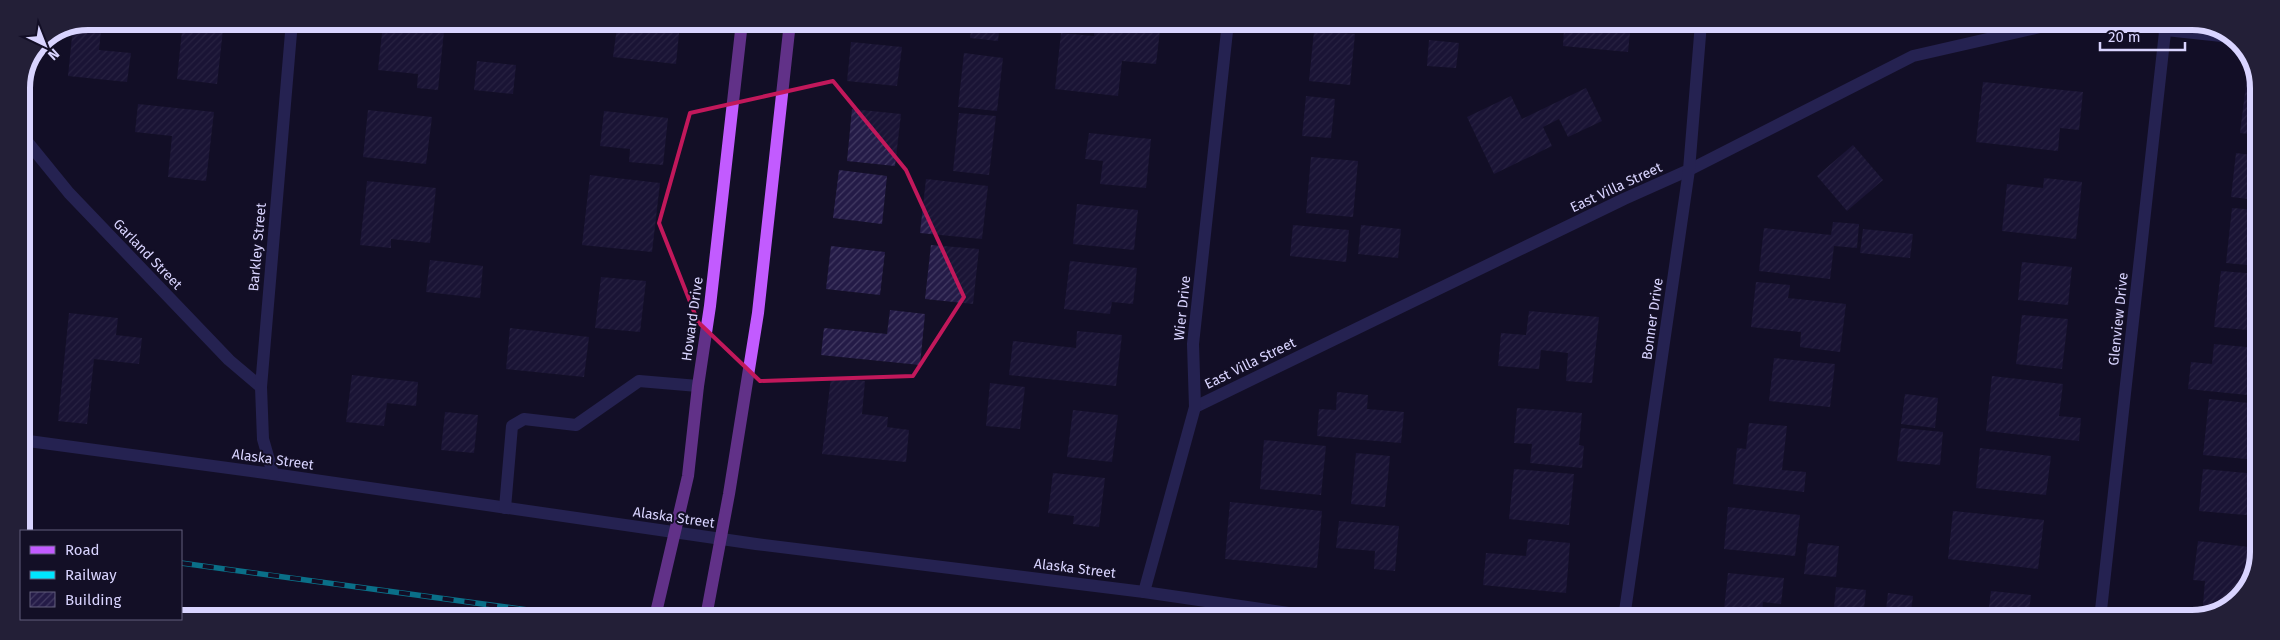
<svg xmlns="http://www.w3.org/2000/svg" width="2280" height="640" viewBox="0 0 2280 640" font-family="'Fira Sans',sans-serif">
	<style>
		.building { fill: url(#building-hatch) }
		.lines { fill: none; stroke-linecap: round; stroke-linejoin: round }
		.minor { stroke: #3d3a85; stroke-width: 12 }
		.major { stroke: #c25bff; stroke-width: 12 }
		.rail-casing { stroke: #00e5ff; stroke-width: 5.5 }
		.rail { stroke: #130f26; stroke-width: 4; stroke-dasharray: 11; stroke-linecap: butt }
		.marked { fill: none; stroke: #c2185b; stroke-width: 4; stroke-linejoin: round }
		.labels { text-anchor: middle; stroke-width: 4; stroke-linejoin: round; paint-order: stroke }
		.street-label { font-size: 14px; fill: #d9d4ff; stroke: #130f26 }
		.rim { fill: none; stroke: #d9d4ff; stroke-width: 6 }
	</style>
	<defs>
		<pattern id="building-hatch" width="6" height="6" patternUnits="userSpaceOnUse" patternTransform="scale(1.25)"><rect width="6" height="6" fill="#241b47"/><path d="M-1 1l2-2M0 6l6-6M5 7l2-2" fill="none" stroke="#433b63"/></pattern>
	</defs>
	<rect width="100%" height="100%" fill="#130f26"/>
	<g class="building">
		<polygon points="88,21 102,21 99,50 131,53 127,82 68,76 73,27"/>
		<polygon points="183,21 224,21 217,84 177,79"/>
		<polygon points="648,22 680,23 676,64 613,57 617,27 647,31"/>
		<polygon points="972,22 1000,22 998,41 970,38"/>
		<polygon points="1095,22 1161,22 1156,64 1122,61 1118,96 1055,89 1061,33 1094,36"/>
		<polygon points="1583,23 1631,23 1628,52 1563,46 1564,29 1582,30"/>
		<polygon points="1793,23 1840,23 1839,30 1793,25"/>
		<polygon points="383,24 444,31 438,90 417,88 418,74 378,70"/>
		<polygon points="1314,31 1355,34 1350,85 1309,81"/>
		<polygon points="1429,40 1459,43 1456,68 1427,66"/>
		<polygon points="851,42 902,47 897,86 847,81"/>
		<polygon points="964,53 1003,58 997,111 958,107"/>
		<polygon points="477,61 516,65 513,94 474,90"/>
		<polygon points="2247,77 2256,78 2259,83 2258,135 2240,133"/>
		<polygon points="1983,82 2083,92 2079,130 2060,128 2058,151 1976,142"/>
		<polygon points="1586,88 1602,121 1568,137 1559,119 1543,127 1552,146 1494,174 1467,117 1511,96 1522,119"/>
		<polygon points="1306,96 1335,99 1331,138 1302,136"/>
		<polygon points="138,104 214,112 206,181 168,177 172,136 135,132"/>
		<polygon points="852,109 901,114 895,166 847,161"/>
		<polygon points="368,110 432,117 426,164 363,157"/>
		<polygon points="604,111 668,118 663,165 629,162 630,149 600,146"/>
		<polygon points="959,113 996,116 989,175 953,171"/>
		<polygon points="1089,133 1151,139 1146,188 1100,184 1103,161 1085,159"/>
		<polygon points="1853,145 1883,180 1847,211 1817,176"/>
		<polygon points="2236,153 2258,156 2258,200 2231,197"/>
		<polygon points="1311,157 1358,161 1353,217 1306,213"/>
		<polygon points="839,170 887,176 882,224 833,218"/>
		<polygon points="590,175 660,183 652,252 582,245"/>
		<polygon points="2044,178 2082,182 2076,239 2002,231 2007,184 2043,188"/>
		<polygon points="926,179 988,186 982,239 920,233"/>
		<polygon points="367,181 436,188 430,243 391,239 391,248 360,245"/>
		<polygon points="1077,204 1138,210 1134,250 1073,244"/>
		<polygon points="2232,208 2258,210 2258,266 2226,263"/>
		<polygon points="1833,222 1859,224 1857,248 1834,246 1830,279 1759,271 1764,228 1831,235"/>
		<polygon points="1293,225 1349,230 1346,262 1290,256"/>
		<polygon points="1361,225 1401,229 1398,258 1358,254"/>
		<polygon points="1863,229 1913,234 1910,258 1860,253"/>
		<polygon points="931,245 979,249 973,304 925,299"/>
		<polygon points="831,246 885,252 880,295 826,289"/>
		<polygon points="430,260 483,266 480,298 426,292"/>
		<polygon points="1070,261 1137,268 1133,304 1112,302 1110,314 1064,309"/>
		<polygon points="2022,262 2072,267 2068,305 2018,300"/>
		<polygon points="2221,271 2258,274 2258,331 2214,327"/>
		<polygon points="601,277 646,281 640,332 595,328"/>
		<polygon points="1756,282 1790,285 1788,298 1846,304 1840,352 1800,347 1801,332 1751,327"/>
		<polygon points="890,310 925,314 920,365 821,355 824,328 887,334"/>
		<polygon points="1529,311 1599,317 1592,383 1566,381 1568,353 1541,350 1539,369 1498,366 1501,333 1526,335"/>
		<polygon points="69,313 118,318 116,335 142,338 139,364 94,359 87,424 58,421"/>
		<polygon points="2022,315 2068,319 2062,369 2016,364"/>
		<polygon points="510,328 589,337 584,377 506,369"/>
		<polygon points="1077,331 1122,335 1116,386 1009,375 1013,341 1076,348"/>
		<polygon points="2214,344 2257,348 2257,396 2188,389 2191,362 2212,364"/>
		<polygon points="1774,358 1835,364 1830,407 1769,401"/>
		<polygon points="352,375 418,382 416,406 387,403 384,426 346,422"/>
		<polygon points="1992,376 2063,384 2059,416 2081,418 2079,441 1986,431"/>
		<polygon points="831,377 865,381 862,414 888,417 887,427 909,430 906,462 822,454"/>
		<polygon points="990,383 1025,387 1020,429 986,426"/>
		<polygon points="1337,392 1368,395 1367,409 1404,412 1401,443 1317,436 1319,409 1336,410"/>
		<polygon points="1905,394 1938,398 1935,428 1901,424"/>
		<polygon points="2209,399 2249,403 2247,425 2257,426 2257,460 2203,455"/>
		<polygon points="1517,408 1582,413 1579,445 1584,446 1582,468 1530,463 1532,444 1514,443"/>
		<polygon points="1073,410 1118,415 1112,462 1067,457"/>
		<polygon points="445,412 478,415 474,453 441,450"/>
		<polygon points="1749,423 1787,426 1782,470 1806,472 1804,492 1733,484 1737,448 1746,449"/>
		<polygon points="1901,428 1943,432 1940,465 1897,461"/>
		<polygon points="1264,440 1326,446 1321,495 1260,489"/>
		<polygon points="1980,448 2051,456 2046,495 1976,488"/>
		<polygon points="1356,453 1390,456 1385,507 1351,504"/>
		<polygon points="1514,469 1574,474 1569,525 1509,519"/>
		<polygon points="2203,469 2257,474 2257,516 2199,511"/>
		<polygon points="1053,473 1105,478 1099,527 1073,524 1074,516 1048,513"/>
		<polygon points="1230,502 1322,511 1317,568 1225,559"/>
		<polygon points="1728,507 1800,515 1795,556 1724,549"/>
		<polygon points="1953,511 2044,520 2038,569 1948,559"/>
		<polygon points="1339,521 1399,526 1395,571 1374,569 1375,551 1336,548"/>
		<polygon points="1528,539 1570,543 1566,593 1483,585 1486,553 1526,556"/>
		<polygon points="2198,541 2249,547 2245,587 2233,605 2202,616 2205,581 2193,580"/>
		<polygon points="1808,543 1839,546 1836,577 1804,574"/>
		<polygon points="1728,573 1784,578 1781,604 1763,602 1761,618 1723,618"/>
		<polygon points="1836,587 1866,590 1863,618 1833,618"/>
		<polygon points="1991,591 2031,595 2028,619 1938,618 1939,610 1988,615"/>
		<polygon points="1888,593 1913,596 1910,618 1885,618"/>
	</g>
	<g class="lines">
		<g class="minor">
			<polyline points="2151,23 2166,30 2231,37"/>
			<polyline points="21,134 69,193 229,360 261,387"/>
			<polyline points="1195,407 1624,199 1689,170 1913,56 2058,23"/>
			<polyline points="21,440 273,474 756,544 1144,592 1323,618"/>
			<polyline points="273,474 263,439 261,387 292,21"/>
			<polyline points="505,508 512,426 524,419 576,425 639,381 698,386"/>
			<polyline points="1144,592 1195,407 1193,344 1228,22"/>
			<polyline points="1624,618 1689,170 1701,23"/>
			<polyline points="2100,619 2166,23"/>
		</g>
		<g class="major">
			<polyline points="655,617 688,476 698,386 710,306 742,22"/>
			<polyline points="706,617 729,494 758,313 790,22"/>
		</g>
		<defs>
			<polyline id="rail" points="181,563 579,617"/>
		</defs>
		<use href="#rail" class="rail-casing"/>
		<use href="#rail" class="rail"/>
	</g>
	<path d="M0 0H2280V640H0ZM833,81L906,170L964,297L913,376L760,381L698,322L659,223L690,113Z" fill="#130f26" fill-opacity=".55" fill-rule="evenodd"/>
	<path class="marked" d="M833,81L906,170L964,297L913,376L760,381L698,322L659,223L690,113Z"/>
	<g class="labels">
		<g class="street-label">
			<text transform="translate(1616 187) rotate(-25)" y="5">East Villa Street</text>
			<text transform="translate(257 247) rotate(-85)" y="5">Barkley Street</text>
			<text transform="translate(148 254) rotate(46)" y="5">Garland Street</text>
			<text transform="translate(1182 308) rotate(-84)" y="5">Wier Drive</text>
			<text transform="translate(692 319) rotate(-82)" y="5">Howard Drive</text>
			<text transform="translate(1652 319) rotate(-82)" y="5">Bonner Drive</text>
			<text transform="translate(2118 319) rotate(-84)" y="5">Glenview Drive</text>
			<text transform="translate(1250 363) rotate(-26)" y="5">East Villa Street</text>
			<text transform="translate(273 459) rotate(8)" y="5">Alaska Street</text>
			<text transform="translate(674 517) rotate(8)" y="5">Alaska Street</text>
			<text transform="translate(1075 568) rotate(7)" y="5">Alaska Street</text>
		</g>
	</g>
	<path d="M0 0H2280V640H0ZM88 30H2192A58 58 0 0 1 2250 88V552A58 58 0 0 1 2192 610H88A58 58 0 0 1 30 552V88A58 58 0 0 1 88 30Z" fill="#231f37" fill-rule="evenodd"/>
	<path class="rim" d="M88 30H2192A58 58 0 0 1 2250 88V552A58 58 0 0 1 2192 610H88A58 58 0 0 1 30 552V88A58 58 0 0 1 88 30Z"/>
	<rect x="20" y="530" width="162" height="90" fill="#130f26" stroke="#625e7d"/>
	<rect x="30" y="546" width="25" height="8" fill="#c25bff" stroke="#625e7d"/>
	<text x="65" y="555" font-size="15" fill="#d9d4ff">Road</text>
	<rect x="30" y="571" width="25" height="8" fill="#00e5ff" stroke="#625e7d"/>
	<text x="65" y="580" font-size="15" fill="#d9d4ff">Railway</text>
	<rect x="30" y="592" width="25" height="15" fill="url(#building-hatch)" stroke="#625e7d"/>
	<text x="65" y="605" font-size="15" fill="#d9d4ff">Building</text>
	<g transform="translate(45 45) rotate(137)" stroke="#130f26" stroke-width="4" paint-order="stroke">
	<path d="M0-4L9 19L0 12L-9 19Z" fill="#d9d4ff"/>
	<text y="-8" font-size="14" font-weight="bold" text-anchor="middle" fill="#d9d4ff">N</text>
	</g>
	<path d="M2100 42v8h85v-8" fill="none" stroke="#d9d4ff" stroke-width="2.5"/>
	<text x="2108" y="42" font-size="15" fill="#d9d4ff" stroke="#130f26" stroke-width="4" paint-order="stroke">20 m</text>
</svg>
